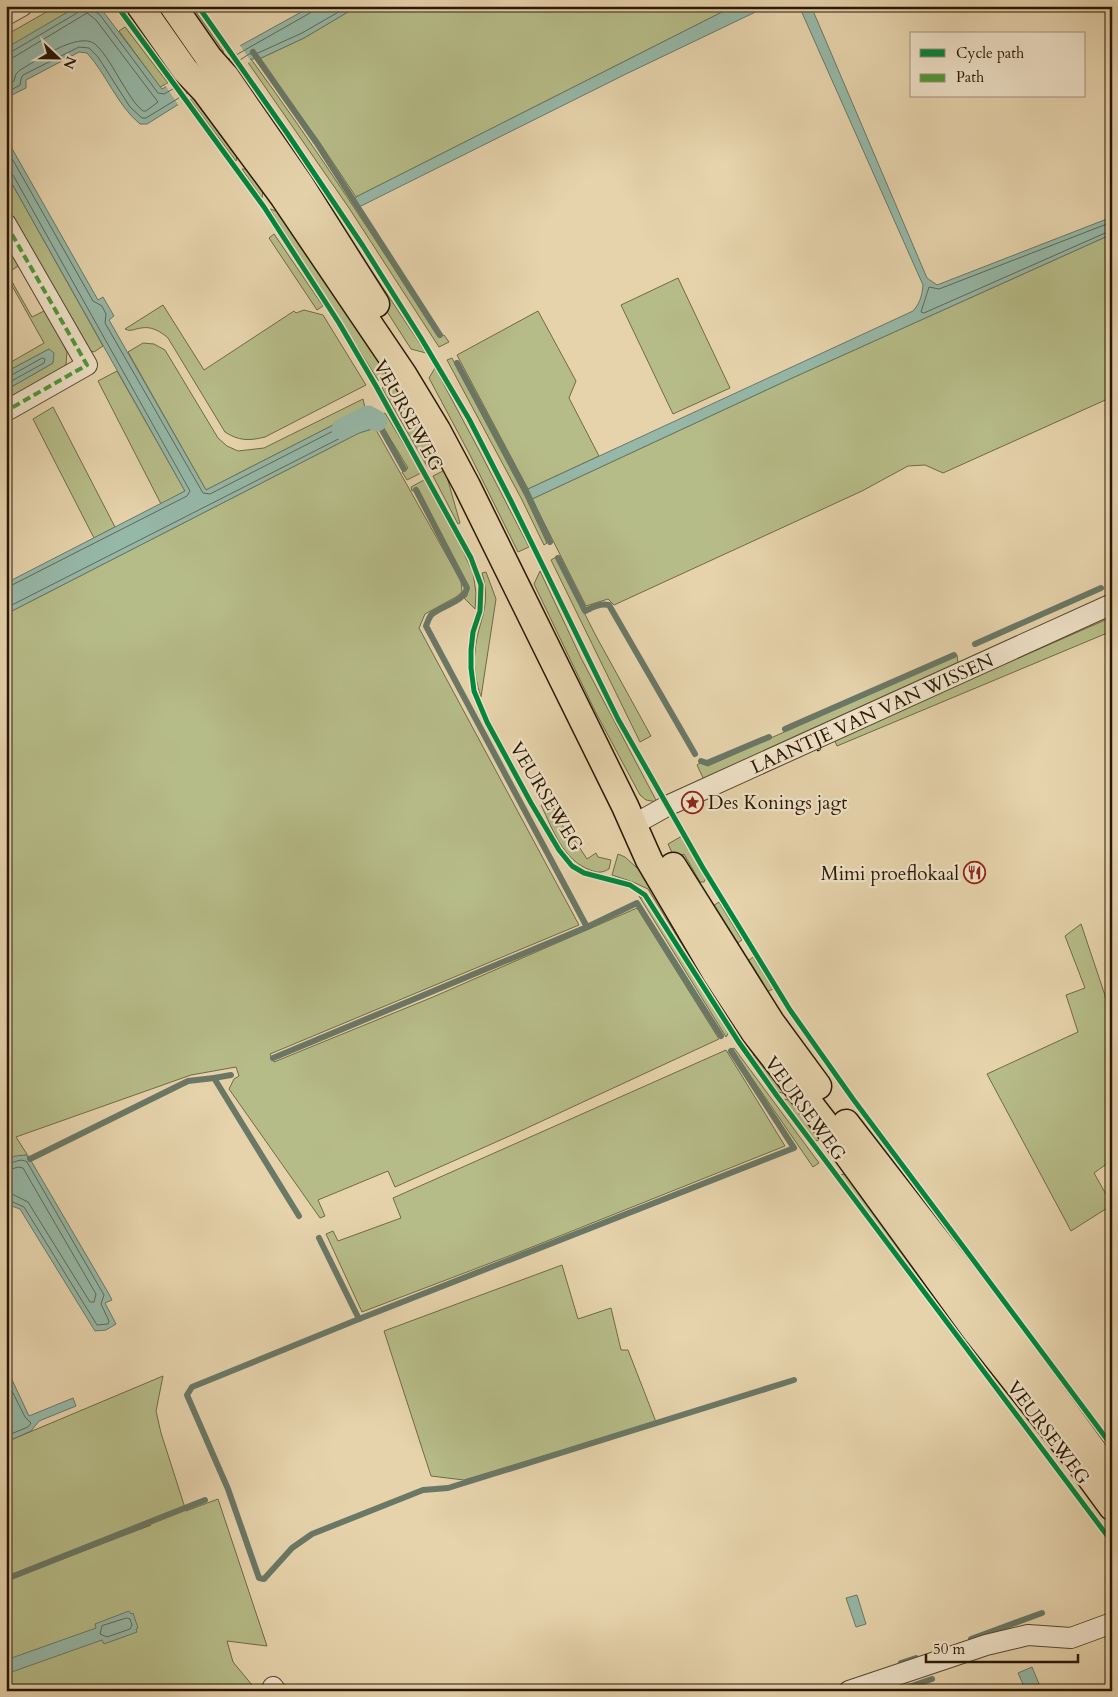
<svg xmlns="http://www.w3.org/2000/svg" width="1118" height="1697" viewBox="0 0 1118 1697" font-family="Cardo,serif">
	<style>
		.green { fill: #b6bc88; stroke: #706a46 }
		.water { fill: #96b8a8; stroke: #6a7866 }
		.pier { fill: #e6d3ac }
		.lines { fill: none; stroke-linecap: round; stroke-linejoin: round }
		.shore { stroke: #606856; stroke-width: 1 }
		.stream { stroke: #6a7866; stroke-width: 6 }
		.canal { stroke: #96b8a8; stroke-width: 21 }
		.minor-casing { stroke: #58472d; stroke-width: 22 }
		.major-casing { stroke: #291803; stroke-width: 29 }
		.minor { stroke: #efe2c9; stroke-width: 20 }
		.major { stroke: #e6d3ac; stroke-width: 26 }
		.quiet { stroke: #4f9939; stroke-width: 4; stroke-dasharray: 8 4; stroke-linecap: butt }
		.cycleway-casing { stroke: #efe2c9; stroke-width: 8 }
		.cycleway { stroke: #00873e; stroke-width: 5 }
		.labels { text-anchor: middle; stroke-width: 4.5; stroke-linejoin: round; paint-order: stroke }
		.street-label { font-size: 19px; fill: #291803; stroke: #efe2c9 }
		.poi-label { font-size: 19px; fill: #291803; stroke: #efe2c9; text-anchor: start }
	</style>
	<rect width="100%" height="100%" fill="#e6d3ac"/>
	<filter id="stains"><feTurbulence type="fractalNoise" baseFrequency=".004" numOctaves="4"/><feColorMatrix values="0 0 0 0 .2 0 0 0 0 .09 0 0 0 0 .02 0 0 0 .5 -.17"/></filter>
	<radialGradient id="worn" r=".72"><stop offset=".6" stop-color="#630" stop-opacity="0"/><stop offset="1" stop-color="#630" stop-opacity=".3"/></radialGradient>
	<g class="green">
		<polygon points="57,6 78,6 6,49 6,35"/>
		<polygon points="121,6 130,6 239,146 236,161"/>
		<polygon points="183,6 192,6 302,165 426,353 411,349 241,84"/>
		<polygon points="358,6 734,6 356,197 318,140 259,59 304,38"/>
		<polygon points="125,27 168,83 160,87 119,31"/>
		<path d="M251,59C317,149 378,243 438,337L444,335L449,342L439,347L349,208L247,61Z"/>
		<polygon points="242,169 254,169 264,182 262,198"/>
		<polygon points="6,173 103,346 94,352 85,349 6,210"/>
		<polygon points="270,209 286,214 396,375 384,381 378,380"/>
		<polygon points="274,234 323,306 317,310 269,238"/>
		<polygon points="1112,234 1112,397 943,473 925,465 908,466 862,491 614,605 608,599 586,606 532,499 790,379"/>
		<polygon points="6,246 10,247 20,265 7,273 32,317 46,310 67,352 66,364 59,374 6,404 6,390 53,363 49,349 6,372 6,365 44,343 6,275"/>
		<polygon points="678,278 730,388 673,414 621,305"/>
		<path d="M163,305L204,370L294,311L296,313L304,310L323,315L366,385L265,437C249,441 239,441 225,432L168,338C160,331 151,326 141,328C134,329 131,332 125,329Z"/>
		<polygon points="538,311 576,381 569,398 599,456 528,489 457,355"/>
		<polygon points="143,343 154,344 165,350 218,438 227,446 238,451 264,448 363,399 366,413 337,423 206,490 128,352"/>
		<polygon points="452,358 525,496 547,543 544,545 521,498 447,360"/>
		<polygon points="435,368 479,450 529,547 518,552 470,455 429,378"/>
		<polygon points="117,371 185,491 161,504 98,381"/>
		<polygon points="399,378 439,458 437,464 428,468 382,388"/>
		<polygon points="53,407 115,527 94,538 33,419"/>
		<polygon points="385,413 421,473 407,480 402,472 408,468 377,417"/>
		<polygon points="375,428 461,581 462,592 456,597 425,614 419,628 579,925 270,1054 274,1062 433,997 637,908 719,1039 514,1134 395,1187 388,1171 318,1200 325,1216 320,1218 229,1089 234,1079 239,1076 236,1067 191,1075 16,1137 30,1159 26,1155 6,1160 6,614 359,433"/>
		<polygon points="445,470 460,523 458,524 433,476"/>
		<polygon points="424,480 463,551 473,573 476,593 475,609 464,598 467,596 468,586 418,489 412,491 411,487"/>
		<polygon points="556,557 596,636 651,736 640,742 551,560"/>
		<polygon points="540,571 581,658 657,802 646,800 640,795 595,711 534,584"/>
		<path d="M486,572L496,599L481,697C476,682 473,667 475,651C478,620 492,607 482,573Z"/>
		<polygon points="1112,617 1112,631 837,746 834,739"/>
		<polygon points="957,655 958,663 954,667 705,782 697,765 700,763 708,766"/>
		<path d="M550,801L564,828L566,827L587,859L596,853L598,857L611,860L609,869C602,873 598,873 590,870C563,860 553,830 541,805Z"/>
		<polygon points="682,836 706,878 704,882 700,882 684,854 675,859 668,844"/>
		<polygon points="618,854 625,857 647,877 743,1020 732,1027 648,889 633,882 612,875"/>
		<polygon points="639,896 648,902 729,1032 726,1037"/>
		<polygon points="719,902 742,940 736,944 713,906"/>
		<polygon points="1081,924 1112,1016 1112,1160 1094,1173 1112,1205 1071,1231 987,1074 1078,1032 1066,995 1085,988 1065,936"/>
		<polygon points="753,957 773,989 767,992 748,961"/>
		<polygon points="734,1048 819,1163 813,1167 732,1049"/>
		<polygon points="726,1050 785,1146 522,1251 362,1312 326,1234 333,1231 338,1241 401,1218 393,1198"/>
		<polygon points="754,1052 795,1096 778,1092 753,1056"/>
		<polygon points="783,1099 795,1101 822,1140 814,1141"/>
		<polygon points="854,1173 865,1188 858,1193 915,1269 970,1332 963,1338 839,1175"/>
		<polygon points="562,1265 578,1319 611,1308 621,1350 628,1350 656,1422 464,1480 431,1476 384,1331"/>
		<polygon points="163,1376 156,1411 161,1433 186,1511 218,1499 267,1646 227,1641 233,1662 257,1691 6,1691 6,1581 151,1525 6,1577 6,1442"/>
	</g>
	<g class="water">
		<path d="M78,6H91L102,10L162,89L312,6H358L304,38L259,59H251L147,124H140C117,105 107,75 87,53L79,52L26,80V88L6,98V48Z"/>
		<polygon points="734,6 768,6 626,74 361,206 353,204 356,197"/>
		<path d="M799,6H811L927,278L937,285L1112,217V234L790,379L532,499L525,496L528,489L913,311C920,303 922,296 923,285Z"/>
		<polygon points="6,138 98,300 103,297 114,316 109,320 206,490 337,423 366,413 375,428 359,433 6,614 6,583 185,491 6,173"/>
		<polygon points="49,349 54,353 53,363 6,390 6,372"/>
		<polygon points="26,1155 30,1159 109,1294 112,1300 105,1303 116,1324 106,1330 95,1331 20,1209 6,1204 6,1160 15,1156"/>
		<polygon points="6,1367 29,1416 73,1398 76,1406 39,1421 31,1431 6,1442 6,1422 9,1420 6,1413"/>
		<polygon points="857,1595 866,1624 856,1627 846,1598"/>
		<polygon points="129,1611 131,1614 133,1613 138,1628 136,1629 137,1632 104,1644 102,1640 6,1674 6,1660 96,1628 95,1624"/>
		<polygon points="1032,1667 1042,1691 1026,1691 1018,1673"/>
	</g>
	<polygon class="pier" points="239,44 251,61 179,106 165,85"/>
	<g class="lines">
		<g class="shore">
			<polyline points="93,6 94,11 100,15 158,93 164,94 180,85"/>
			<polyline points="6,52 11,52 77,13 80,6"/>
			<path d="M6,59L14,57L87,13L96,20L158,102L146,111H143C134,104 128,92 122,83C114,70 106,54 95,44C78,31 36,61 20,70L16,74L14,81L6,86"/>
			<polyline points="229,59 310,13 313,6"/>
			<polyline points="234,64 249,54 258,53 302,33 349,6"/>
			<polyline points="6,93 20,85 21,79 23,75 79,47 89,48 98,57 130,107 142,118 146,118 187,93"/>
			<polyline points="6,148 93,301 102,306 106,314 105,323 203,493 210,494 339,428 362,420 366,424 364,426 6,608"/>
			<polyline points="6,172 13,175 190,491 187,496 10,586 6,587"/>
			<polyline points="1112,222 939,289 929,287 921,312 924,313 1112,230"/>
			<polyline points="6,376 10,376 42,358 45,359 44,363 6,384"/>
			<path d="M6,1164C13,1164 20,1157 27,1162L104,1295L101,1304L109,1321L108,1324L97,1325L24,1207L6,1199"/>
			<polyline points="6,1171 18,1167 23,1168 96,1294 94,1302 90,1302 28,1202 12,1194 6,1193"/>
			<polyline points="6,1379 25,1417 31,1423 28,1427 6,1436"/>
			<polygon points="127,1618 130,1619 132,1625 130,1629 107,1637 100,1634 102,1626"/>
		</g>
		<g class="stream">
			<polyline points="253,52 316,142 440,335"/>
			<polyline points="457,363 527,493 550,542"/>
			<polyline points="377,421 404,469"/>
			<path d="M416,490L467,588C463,603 442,605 431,615C429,618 427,623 426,626L587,927"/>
			<path d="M558,558L585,611C593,607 600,603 609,605L695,754"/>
			<polyline points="975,644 1101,588"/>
			<polyline points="785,729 954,655"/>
			<polyline points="701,761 707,763 769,737"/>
			<polyline points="731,1051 794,1148 359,1319 192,1387 187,1395 228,1489 259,1578 264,1579 292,1548 312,1534 423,1490 448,1488 794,1380"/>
			<polyline points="273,1058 587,927 637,903 721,1036"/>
			<polyline points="214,1078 231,1075"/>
			<polyline points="30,1159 188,1081 214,1078 299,1216"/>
			<polyline points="319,1238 359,1319"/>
			<polyline points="6,1579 205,1500"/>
			<polyline points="971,1639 1042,1613"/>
			<polyline points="901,1663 916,1658"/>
			<polyline points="897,1691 932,1679"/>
		</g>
		<polyline class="canal" points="342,429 368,416 377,421"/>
		<defs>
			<g id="minor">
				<polyline points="6,15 22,6"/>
				<polyline points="6,224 87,365 6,411"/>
				<path id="s1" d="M633,825L667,806L1112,604"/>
				<polyline points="273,1687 276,1691"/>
				<polyline points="849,1691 986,1645 1028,1635 1071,1638 1112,1623"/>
			</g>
			<g id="major">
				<polyline points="140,6 185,70 205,91 282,195 403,374 437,430 467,486 625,806 649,860 716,974 754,1032 823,1121 977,1333 1076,1458 1112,1507"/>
				<polyline points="173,6 209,58 226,77 300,184 376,304"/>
				<polyline points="673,866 771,1022 818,1086"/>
				<polyline points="846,1123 997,1318 1112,1476"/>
			</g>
		</defs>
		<use href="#minor" class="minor-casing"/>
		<use href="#major" class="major-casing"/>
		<use href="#minor" class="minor"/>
		<use href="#major" class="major"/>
		<polyline class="quiet" points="6,224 87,365 6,411"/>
		<defs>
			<g id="cycleway">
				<polyline points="117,6 264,207 339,323 376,386 471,558 481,585 480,611 473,632 471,650 471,668 474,691 487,722 531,803 559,850 572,866 584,873 630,885 645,895 738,1041 777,1096 1112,1542"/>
				<polyline points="198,6 287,133 363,246 421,338 469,419 511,501 618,719 703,868 790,1010 853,1099 1112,1446"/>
			</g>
		</defs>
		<use href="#cycleway" class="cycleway-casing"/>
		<use href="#cycleway" class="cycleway"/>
	</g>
	<defs>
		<symbol id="sight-ring" viewBox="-11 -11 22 22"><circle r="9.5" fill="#efe2c9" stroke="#8f2418" stroke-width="1.5"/><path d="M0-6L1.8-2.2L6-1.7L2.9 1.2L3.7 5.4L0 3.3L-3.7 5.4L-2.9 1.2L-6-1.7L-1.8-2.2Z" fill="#8f2418"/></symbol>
		<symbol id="restaurant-ring" viewBox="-11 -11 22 22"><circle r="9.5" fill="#efe2c9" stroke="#8f2418" stroke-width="1.5"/><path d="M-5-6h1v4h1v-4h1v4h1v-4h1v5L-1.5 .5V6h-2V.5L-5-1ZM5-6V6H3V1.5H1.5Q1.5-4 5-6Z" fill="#8f2418"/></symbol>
	</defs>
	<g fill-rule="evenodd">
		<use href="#sight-ring" x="680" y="790" width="25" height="25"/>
		<use href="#restaurant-ring" x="962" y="860" width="25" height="25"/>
	</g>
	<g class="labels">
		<g class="street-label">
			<text transform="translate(409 415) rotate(61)" y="7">VEURSEWEG</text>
			<text dy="7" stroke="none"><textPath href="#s1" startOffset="264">LAANTJE VAN VAN WISSEN</textPath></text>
			<text transform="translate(547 796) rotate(59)" y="7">VEURSEWEG</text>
			<text transform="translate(806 1108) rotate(54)" y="7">VEURSEWEG</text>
			<text transform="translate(1049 1432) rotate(53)" y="7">VEURSEWEG</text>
		</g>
		<g class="poi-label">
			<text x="708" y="809">Des Konings jagt</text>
			<text x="959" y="880" text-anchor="end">Mimi proeflokaal</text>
		</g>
	</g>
	<rect width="1118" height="1697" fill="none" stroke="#e6d3ac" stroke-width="25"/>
	<rect x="8" y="8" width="1103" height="1682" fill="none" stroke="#291803" stroke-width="2.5"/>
	<rect x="12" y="12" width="1093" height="1672" fill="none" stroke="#291803"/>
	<rect x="910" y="32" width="175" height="65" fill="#efe2c9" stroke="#a0917a"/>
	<rect x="920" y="49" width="25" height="8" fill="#00873e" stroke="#a0917a"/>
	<text x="956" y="58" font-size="15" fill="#291803">Cycle path</text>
	<rect x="920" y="74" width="25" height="8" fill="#4f9939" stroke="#a0917a"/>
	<text x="956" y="82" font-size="15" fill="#291803">Path</text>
	<g transform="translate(58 58) rotate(112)" stroke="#efe2c9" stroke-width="4" paint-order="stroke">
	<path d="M0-4L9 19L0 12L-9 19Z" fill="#291803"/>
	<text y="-8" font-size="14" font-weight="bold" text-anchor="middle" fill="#291803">N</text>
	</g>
	<path d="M926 1654v8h152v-8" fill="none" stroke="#291803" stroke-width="2.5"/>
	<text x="933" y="1654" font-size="15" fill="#291803" stroke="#efe2c9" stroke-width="4" paint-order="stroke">50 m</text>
	<rect width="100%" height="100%" filter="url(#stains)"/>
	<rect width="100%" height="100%" fill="url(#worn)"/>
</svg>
